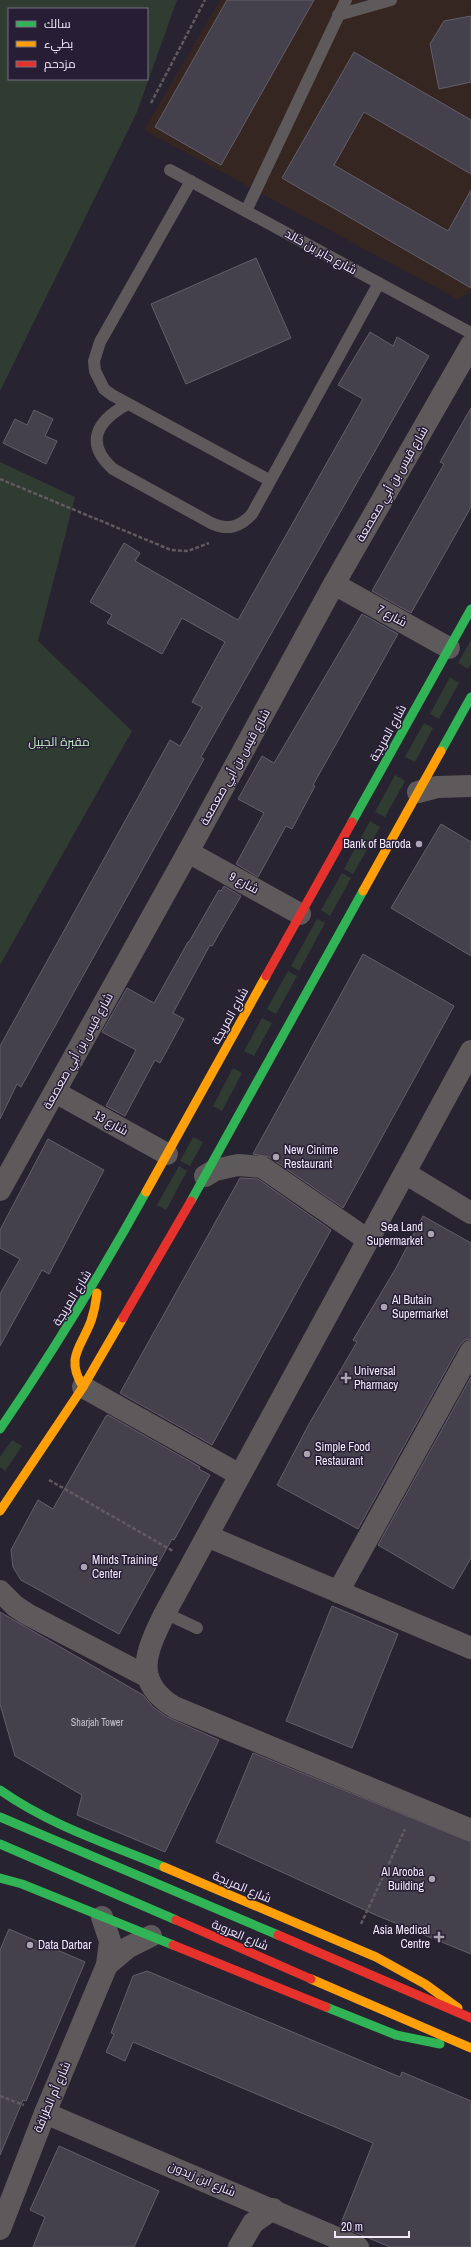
<svg xmlns="http://www.w3.org/2000/svg" width="471" height="2247" viewBox="0 0 471 2247" font-family="'Archivo Narrow',Cairo,sans-serif">
	<style>
		.commercial { fill: #362622 }
		.green { fill: #303c32; fill-rule: evenodd }
		.building { fill: #45414c; stroke: #635f6a }
		.lines { fill: none; stroke-linecap: round; stroke-linejoin: round }
		.path { stroke: #5f5b60; stroke-width: 2.5; stroke-dasharray: 4 2; stroke-linecap: butt }
		.lane { stroke: #5e5a5b; stroke-width: 12 }
		.street { stroke: #5e5a5b; stroke-width: 22 }
		.fast { stroke: #30b455; stroke-width: 9 }
		.slow { stroke: #ff9f0a; stroke-width: 9 }
		.jam { stroke: #e5322d; stroke-width: 9 }
		.poi-dot { fill: #aaa4b3; stroke: #271e35; stroke-width: 1.5 }
		.labels { text-anchor: middle; stroke-width: 3; stroke-linejoin: round; paint-order: stroke }
		.number-label { font-size: 10px; fill: #c5c0ce }
		.street-label { font-size: 12px; fill: #f0eafa; stroke: #271e35 }
		.park-label { font-size: 12px; fill: #c5f0c7; stroke: #271e35 }
		.poi-label { font-size: 12px; fill: #f0eafa; stroke: #271e35; text-anchor: start }
	</style>
	<rect width="100%" height="100%" fill="#282330"/>
	<polygon class="commercial" points="220,0 471,0 471,292 457,299 144,130"/>
	<g class="green">
		<path d="M0,0H177L137,112L0,391ZM9,9H147V79H9Z"/>
		<polygon points="0,462 75,497 38,641 132,731 0,965"/>
		<polygon points="471,640 471,664 468,669 458,663"/>
		<polygon points="450,677 459,683 439,719 430,714"/>
		<polygon points="424,723 433,728 415,762 405,757"/>
		<polygon points="395,775 405,781 385,817 375,812"/>
		<polygon points="370,821 380,827 353,874 344,869"/>
		<polygon points="342,873 351,878 330,916 321,910"/>
		<polygon points="317,919 325,923 299,971 291,966"/>
		<polygon points="288,971 297,976 276,1014 267,1009"/>
		<polygon points="262,1018 272,1023 254,1056 244,1051"/>
		<polygon points="233,1068 242,1073 222,1111 213,1106"/>
		<polygon points="193,1137 203,1142 190,1166 180,1161"/>
		<polygon points="179,1166 187,1171 166,1210 157,1205"/>
		<polygon points="12,1440 22,1446 5,1471 0,1467 0,1457"/>
	</g>
	<g class="building">
		<polygon points="227,0 314,0 221,165 155,127"/>
		<polygon points="471,16 471,82 439,89 430,44 444,21"/>
		<polygon points="354,52 471,120 471,174 364,112 334,165 448,231 471,190 471,288 282,178"/>
		<polygon points="256,258 291,338 186,384 151,304"/>
		<polygon points="370,332 393,346 397,337 429,356 201,757 204,759 21,1087 17,1084 0,1119 0,1046 170,740 180,746 202,707 192,702 225,642 182,618 162,654 107,623 112,615 90,602 124,543 140,553 135,561 238,620 363,399 338,385"/>
		<polygon points="471,408 471,507 411,613 372,591 444,464 440,462"/>
		<polygon points="34,410 53,419 45,436 57,441 46,464 3,443 15,419 27,425"/>
		<polygon points="362,614 398,634 313,785 315,786 292,829 286,826 258,877 236,864 264,813 238,799 262,756 274,763"/>
		<polygon points="441,824 471,842 471,956 391,908"/>
		<polygon points="224,886 241,896 212,946 210,945 173,1013 184,1019 160,1063 155,1060 125,1116 106,1106 136,1050 102,1032 127,988 154,1003 188,942 189,942 219,890 221,891"/>
		<polygon points="363,954 454,1006 343,1208 269,1157 253,1154"/>
		<polygon points="48,1139 104,1170 49,1274 42,1270 0,1346 0,1294 20,1259 0,1248 0,1230"/>
		<polygon points="240,1178 258,1179 331,1230 212,1445 120,1393"/>
		<polygon points="423,1216 471,1243 471,1339 465,1340 460,1345 358,1529 277,1485 309,1424 357,1342 353,1340 396,1268"/>
		<polygon points="471,1377 471,1558 453,1589 378,1545"/>
		<polygon points="108,1415 200,1467 199,1469 210,1475 174,1540 172,1539 119,1634 21,1580 13,1567 11,1550 38,1500 53,1509 106,1416"/>
		<polygon points="332,1606 398,1634 352,1748 286,1721"/>
		<polygon points="0,1612 143,1695 153,1707 167,1717 219,1740 165,1852 77,1815 82,1795 15,1756 0,1704"/>
		<polygon points="253,1753 471,1842 471,1954 378,1916 216,1842"/>
		<polygon points="9,1929 85,1962 26,2101 23,2100 0,2155 0,1950"/>
		<polygon points="147,1971 400,2077 402,2072 471,2101 471,2247 390,2247 340,2226 373,2143 133,2042 125,2061 106,2052 114,2034 111,2033 133,1976"/>
		<polygon points="59,2146 159,2191 134,2247 33,2247 45,2217 30,2210"/>
	</g>
	<g class="lines">
		<g class="path">
			<polyline points="151,103 205,0"/>
			<polyline points="0,479 171,550 188,551 209,543"/>
			<polyline points="49,1480 173,1551"/>
			<polyline points="361,1924 405,1829"/>
			<polyline points="0,2096 24,2105"/>
		</g>
		<g class="lane">
			<polyline points="338,15 391,0"/>
			<polyline points="170,170 471,333"/>
			<polyline points="191,181 100,342 94,361 95,371 104,389 112,395 269,480"/>
			<polyline points="246,211 346,0"/>
			<path d="M126,405C97,421 84,443 113,469L211,523C228,531 240,527 252,514L379,283"/>
			<polyline points="165,1613 197,1628"/>
		</g>
		<g class="street">
			<polyline points="334,584 449,648"/>
			<polyline points="418,792 437,787 471,786"/>
			<polyline points="188,852 300,914"/>
			<path d="M471,1051L165,1613C147,1650 131,1680 174,1707L471,1830"/>
			<polyline points="55,1092 167,1154"/>
			<polyline points="405,1173 471,1213"/>
			<polyline points="205,1176 215,1170 238,1165 262,1167 368,1240"/>
			<polyline points="0,1190 188,852 334,584 471,345"/>
			<polyline points="83,1387 240,1475"/>
			<polyline points="207,1536 471,1648"/>
			<polyline points="0,1591 15,1606 27,1614 148,1677"/>
			<polyline points="338,1592 471,1351"/>
			<polyline points="107,1965 127,1948 151,1936"/>
			<polyline points="45,2113 358,2247"/>
			<polyline points="0,2229 45,2113 107,1965 110,1941 102,1917"/>
			<polyline points="239,2247 253,2223 273,2209"/>
		</g>
		<g class="fast">
			<polyline points="441,751 471,697"/>
			<polyline points="352,822 471,609"/>
			<polyline points="191,1201 363,891"/>
			<path d="M0,1429C53,1352 101,1273 146,1192"/>
			<path d="M0,1790C49,1825 109,1844 164,1867"/>
			<polyline points="0,1817 278,1935"/>
			<polyline points="0,1844 176,1920"/>
			<polyline points="0,1878 22,1884 173,1945"/>
			<polyline points="326,2007 396,2035 440,2044"/>
		</g>
		<g class="slow">
			<polyline points="363,891 441,751"/>
			<polyline points="146,1192 266,976"/>
			<path d="M83,1387C65,1357 81,1348 91,1321C94,1312 96,1302 97,1293"/>
			<polyline points="0,1511 83,1387 123,1318"/>
			<polyline points="164,1867 376,1957 425,1984 458,2008"/>
			<polyline points="311,1979 471,2048"/>
		</g>
		<g class="jam">
			<polyline points="266,976 352,822"/>
			<polyline points="123,1318 191,1201"/>
			<polyline points="176,1920 311,1979"/>
			<polyline points="278,1935 471,2018"/>
			<polyline points="173,1945 326,2007"/>
		</g>
	</g>
	<g class="poi-dot">
		<circle cx="419" cy="844" r="4"/>
		<circle cx="276" cy="1157" r="4"/>
		<circle cx="431" cy="1234" r="4"/>
		<circle cx="384" cy="1307" r="4"/>
		<path d="M344 1372h4v4h4v4h-4v4h-4v-4h-4v-4h4z"/>
		<circle cx="307" cy="1454" r="4"/>
		<circle cx="84" cy="1567" r="4"/>
		<circle cx="432" cy="1879" r="4"/>
		<path d="M437 1931h4v4h4v4h-4v4h-4v-4h-4v-4h4z"/>
		<circle cx="30" cy="1945" r="4"/>
	</g>
	<g class="labels">
		<g class="number-label">
			<text x="97" y="1726">Sharjah Tower</text>
		</g>
		<g class="street-label">
			<text transform="translate(321 252) rotate(29)" y="4">شارع جابر بن خالد</text>
			<text transform="translate(392 484) rotate(-60)" y="4">شارع قيس بن أبي صعصعة</text>
			<text transform="translate(392 616) rotate(29)" y="4">شارع 7</text>
			<text transform="translate(388 733) rotate(-61)" y="4">شارع المريجة</text>
			<text transform="translate(235 767) rotate(-61)" y="4">شارع قيس بن أبي صعصعة</text>
			<text transform="translate(244 883) rotate(29)" y="4">شارع 9</text>
			<text transform="translate(230 1016) rotate(-61)" y="4">شارع المريجة</text>
			<text transform="translate(78 1051) rotate(-61)" y="4">شارع قيس بن أبي صعصعة</text>
			<text transform="translate(111 1123) rotate(29)" y="4">شارع 13</text>
			<text transform="translate(72 1298) rotate(-59)" y="4">شارع المريجة</text>
			<text transform="translate(242 1887) rotate(23)" y="4">شارع المريجة</text>
			<text transform="translate(240 1935) rotate(23)" y="4">شارع العروبة</text>
			<text transform="translate(52 2097) rotate(-67)" y="4">شارع أم الطرافة</text>
			<text transform="translate(202 2179) rotate(23)" y="4">شارع ابن زيدون</text>
		</g>
		<g class="park-label">
			<text x="59" y="746">مقبرة الجبيل</text>
		</g>
		<g class="poi-label">
			<text x="411" y="848" text-anchor="end">Bank of Baroda</text>
			<text x="284" y="1154">New Cinime<tspan x="284" dy="14">Restaurant</tspan></text>
			<text x="423" y="1231" text-anchor="end">Sea Land<tspan x="423" dy="14">Supermarket</tspan></text>
			<text x="392" y="1304">Al Butain<tspan x="392" dy="14">Supermarket</tspan></text>
			<text x="354" y="1375">Universal<tspan x="354" dy="14">Pharmacy</tspan></text>
			<text x="315" y="1451">Simple Food<tspan x="315" dy="14">Restaurant</tspan></text>
			<text x="92" y="1564">Minds Training<tspan x="92" dy="14">Center</tspan></text>
			<text x="424" y="1876" text-anchor="end">Al Arooba<tspan x="424" dy="14">Building</tspan></text>
			<text x="430" y="1934" text-anchor="end">Asia Medical<tspan x="430" dy="14">Centre</tspan></text>
			<text x="38" y="1949">Data Darbar</text>
		</g>
	</g>
	<rect x="8" y="8" width="140" height="72" fill="#271e35" stroke="#777084"/>
	<rect x="16" y="21" width="20" height="6" fill="#30b455" stroke="#777084"/>
	<text x="44" y="28" font-size="12" fill="#f0eafa">سالك</text>
	<rect x="16" y="41" width="20" height="6" fill="#ff9f0a" stroke="#777084"/>
	<text x="44" y="48" font-size="12" fill="#f0eafa">بطيء</text>
	<rect x="16" y="61" width="20" height="6" fill="#e5322d" stroke="#777084"/>
	<text x="44" y="68" font-size="12" fill="#f0eafa">مزدحم</text>
	<path d="M335 2231v6h74v-6" fill="none" stroke="#f0eafa" stroke-width="2"/>
	<text x="341" y="2231" font-size="12" fill="#f0eafa" stroke="#271e35" stroke-width="3" paint-order="stroke">20 m</text>
</svg>
